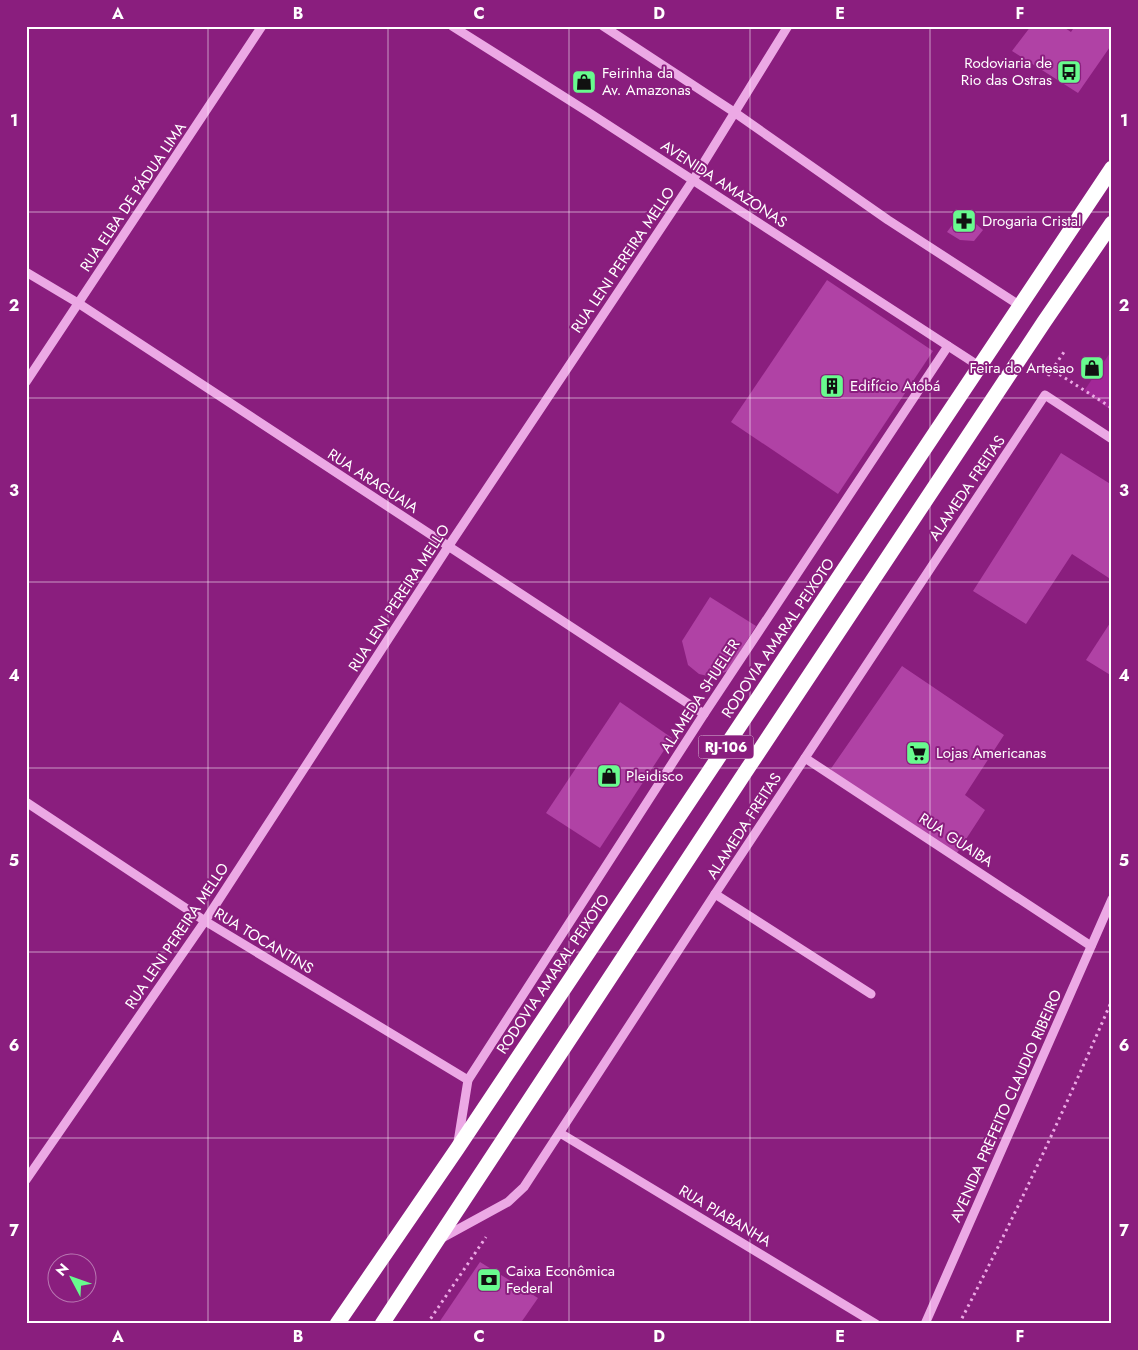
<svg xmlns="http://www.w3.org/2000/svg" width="1138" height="1350" viewBox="0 0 1138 1350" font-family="Jost,sans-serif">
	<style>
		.green { fill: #a22797 }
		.building { fill: #b042a5 }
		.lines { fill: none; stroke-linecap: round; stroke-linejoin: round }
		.path { stroke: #eca9e5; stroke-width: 3; stroke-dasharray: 2.5 4; stroke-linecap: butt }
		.minor { stroke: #eca9e5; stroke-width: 9 }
		.highway { stroke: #fff; stroke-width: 15 }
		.grid { fill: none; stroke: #fff; stroke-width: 1; stroke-opacity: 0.55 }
		.labels { text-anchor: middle; stroke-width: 4; stroke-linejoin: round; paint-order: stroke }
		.shield { fill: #8a1e7e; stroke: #dcbcd8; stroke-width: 1 }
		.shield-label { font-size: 14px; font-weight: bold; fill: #fff }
		.poi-label { font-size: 15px; fill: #fff; stroke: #8a1e7e; text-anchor: start }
		.street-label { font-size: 15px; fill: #fff; stroke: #8a1e7e }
		.neatline { fill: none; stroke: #fff; stroke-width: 2 }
		.grid-label { font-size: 16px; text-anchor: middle; font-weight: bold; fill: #fff }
	</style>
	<rect width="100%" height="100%" fill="#8a1e7e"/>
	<polygon class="green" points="1112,350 1112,411 1084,391"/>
	<g class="building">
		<polygon points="1031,26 1062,26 1071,32 1075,26 1112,26 1112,44 1078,93 1012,51"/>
		<polygon points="962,212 983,230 974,241 960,240 947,232"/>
		<polygon points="827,280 933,351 838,494 731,422"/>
		<polygon points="1061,453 1112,485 1112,580 1072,554 1026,624 973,591"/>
		<polygon points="710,597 756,626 728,671 712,677 699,674 688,665 682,641"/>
		<polygon points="1112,620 1112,676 1086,660"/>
		<polygon points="902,666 1004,735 965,795 985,810 955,856 830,770"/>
		<polygon points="620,702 672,738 600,848 546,813"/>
		<polygon points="480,1262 538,1298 520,1324 438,1324"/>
	</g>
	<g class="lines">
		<g class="path">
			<polyline points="1043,364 1112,408"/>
			<polyline points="1048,376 1064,352"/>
			<polyline points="427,1324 486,1237"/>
			<path d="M959,1324C1014,1218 1065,1109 1112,1000"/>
		</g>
		<g class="minor">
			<polyline points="452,26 588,112 979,366"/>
			<polyline points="603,26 734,112 888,220 1019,305"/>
			<polyline points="26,272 78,303 704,714"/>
			<polyline points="26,382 262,26"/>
			<polyline points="805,758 1091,946"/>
			<polyline points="26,802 205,921 468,1080"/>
			<polyline points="715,894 871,994"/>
			<polyline points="560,1133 876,1324"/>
			<polyline points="458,1142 468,1080 704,714 948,346"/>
			<polyline points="26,1180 205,921 448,547 693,180 788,26"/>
			<polyline points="442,1238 508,1202 524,1187 715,894 1045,395 1112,439"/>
			<polyline points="925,1324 1112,899"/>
		</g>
		<g class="highway">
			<polyline points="337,1324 457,1149 1112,168"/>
			<polyline points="382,1324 750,765 1044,322 1112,223"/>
		</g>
	</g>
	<path class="grid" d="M208,26V1324M388,26V1324M569,26V1324M750,26V1324M930,26V1324M26,212H1112M26,398H1112M26,582H1112M26,768H1112M26,952H1112M26,1138H1112"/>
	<defs>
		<symbol id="bus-square" viewBox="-11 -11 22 22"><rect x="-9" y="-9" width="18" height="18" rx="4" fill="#68fb8e" stroke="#8a1e7e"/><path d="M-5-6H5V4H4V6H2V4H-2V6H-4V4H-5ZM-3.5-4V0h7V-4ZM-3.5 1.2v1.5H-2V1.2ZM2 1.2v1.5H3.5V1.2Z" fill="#111"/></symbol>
		<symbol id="shop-square" viewBox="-11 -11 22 22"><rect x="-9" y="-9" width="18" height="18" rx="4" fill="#68fb8e" stroke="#8a1e7e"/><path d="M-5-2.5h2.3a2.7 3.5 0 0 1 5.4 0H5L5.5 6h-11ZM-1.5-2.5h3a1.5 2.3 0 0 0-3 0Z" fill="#111"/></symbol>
		<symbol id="pharmacy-square" viewBox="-11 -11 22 22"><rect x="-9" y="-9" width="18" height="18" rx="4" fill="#68fb8e" stroke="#8a1e7e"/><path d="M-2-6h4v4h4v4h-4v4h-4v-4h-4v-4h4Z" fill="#111"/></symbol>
		<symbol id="building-square" viewBox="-11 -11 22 22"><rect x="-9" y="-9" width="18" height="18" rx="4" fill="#68fb8e" stroke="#8a1e7e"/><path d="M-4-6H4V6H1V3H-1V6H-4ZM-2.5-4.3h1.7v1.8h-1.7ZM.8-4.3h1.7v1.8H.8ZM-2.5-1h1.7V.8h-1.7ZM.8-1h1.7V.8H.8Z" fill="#111"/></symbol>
		<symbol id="supermarket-square" viewBox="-11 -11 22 22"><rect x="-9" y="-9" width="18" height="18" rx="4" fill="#68fb8e" stroke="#8a1e7e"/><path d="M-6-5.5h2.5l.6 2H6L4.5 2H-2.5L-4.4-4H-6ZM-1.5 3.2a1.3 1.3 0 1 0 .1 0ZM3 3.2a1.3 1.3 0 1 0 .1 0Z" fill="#111"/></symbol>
		<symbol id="bank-square" viewBox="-11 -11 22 22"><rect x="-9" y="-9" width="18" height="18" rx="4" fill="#68fb8e" stroke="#8a1e7e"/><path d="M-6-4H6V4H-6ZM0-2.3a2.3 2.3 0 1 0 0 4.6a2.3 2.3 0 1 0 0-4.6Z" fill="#111"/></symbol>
	</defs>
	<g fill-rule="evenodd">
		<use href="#bus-square" x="1055" y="58" width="28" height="28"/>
		<use href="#shop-square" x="570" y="68" width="28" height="28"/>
		<use href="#pharmacy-square" x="950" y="207" width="28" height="28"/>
		<use href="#shop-square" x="1078" y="354" width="28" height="28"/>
		<use href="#building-square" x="818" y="372" width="28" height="28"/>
		<use href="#supermarket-square" x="904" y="739" width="28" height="28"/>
		<use href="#shop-square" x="595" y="762" width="28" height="28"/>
		<use href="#bank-square" x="475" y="1266" width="28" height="28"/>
	</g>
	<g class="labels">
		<rect class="shield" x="698.5" y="735.5" width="55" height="23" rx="4"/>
		<g class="shield-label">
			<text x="726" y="752">RJ-106</text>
		</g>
		<g class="poi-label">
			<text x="1052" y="68" text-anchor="end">Rodoviaria de<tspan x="1052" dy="17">Rio das Ostras</tspan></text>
			<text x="602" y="78">Feirinha da<tspan x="602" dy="17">Av. Amazonas</tspan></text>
			<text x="982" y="226">Drogaria Cristal</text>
			<text x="1074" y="373" text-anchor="end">Feira do Artesao</text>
			<text x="850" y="391">Edifício Atobá</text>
			<text x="936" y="758">Lojas Americanas</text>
			<text x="626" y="781">Pleidisco</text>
			<text x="506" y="1276">Caixa Econômica<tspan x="506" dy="17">Federal</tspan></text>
		</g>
		<g class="street-label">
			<text transform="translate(724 184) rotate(33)" y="5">AVENIDA AMAZONAS</text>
			<text transform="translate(133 197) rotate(-56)" y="5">RUA ELBA DE PÁDUA LIMA</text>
			<text transform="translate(623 260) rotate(-56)" y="5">RUA LENI PEREIRA MELLO</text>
			<text transform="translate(373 481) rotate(33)" y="5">RUA ARAGUAIA</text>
			<text transform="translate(967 488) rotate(-56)" y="5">ALAMEDA FREITAS</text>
			<text transform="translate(399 598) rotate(-57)" y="5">RUA LENI PEREIRA MELLO</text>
			<text transform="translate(778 638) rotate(-56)" y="5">RODOVIA AMARAL PEIXOTO</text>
			<text transform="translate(700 696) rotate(-57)" y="5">ALAMEDA SHUELER</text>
			<text transform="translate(744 826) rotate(-57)" y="5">ALAMEDA FREITAS</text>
			<text transform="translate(956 840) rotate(33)" y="5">RUA GUAIBA</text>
			<text transform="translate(177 936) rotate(-56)" y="5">RUA LENI PEREIRA MELLO</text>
			<text transform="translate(264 941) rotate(31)" y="5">RUA TOCANTINS</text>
			<text transform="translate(553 974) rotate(-56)" y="5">RODOVIA AMARAL PEIXOTO</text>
			<text transform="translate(1006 1106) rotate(-66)" y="5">AVENIDA PREFEITO CLAUDIO RIBEIRO</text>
			<text transform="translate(725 1216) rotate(31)" y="5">RUA PIABANHA</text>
		</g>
	</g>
	<rect width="1138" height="1350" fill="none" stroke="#8a1e7e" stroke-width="55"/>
	<g transform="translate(72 1278) rotate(311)"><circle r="24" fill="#8a1e7e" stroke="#b978b2"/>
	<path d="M0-4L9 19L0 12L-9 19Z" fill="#68fb8e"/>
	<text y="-8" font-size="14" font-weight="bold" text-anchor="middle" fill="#ffffff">N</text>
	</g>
	<rect x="28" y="28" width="1082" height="1294" class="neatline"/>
	<g class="grid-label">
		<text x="118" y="19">A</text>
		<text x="298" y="19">B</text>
		<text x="479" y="19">C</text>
		<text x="659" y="19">D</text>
		<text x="840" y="19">E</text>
		<text x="1020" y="19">F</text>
		<text x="14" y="126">1</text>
		<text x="1124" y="126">1</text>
		<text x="14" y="311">2</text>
		<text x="1124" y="311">2</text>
		<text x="14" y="496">3</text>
		<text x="1124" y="496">3</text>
		<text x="14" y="681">4</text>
		<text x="1124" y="681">4</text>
		<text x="14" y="866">5</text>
		<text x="1124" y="866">5</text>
		<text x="14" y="1051">6</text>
		<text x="1124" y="1051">6</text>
		<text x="14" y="1236">7</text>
		<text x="1124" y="1236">7</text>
		<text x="118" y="1342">A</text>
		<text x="298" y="1342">B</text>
		<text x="479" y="1342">C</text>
		<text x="659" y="1342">D</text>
		<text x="840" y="1342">E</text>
		<text x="1020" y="1342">F</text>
	</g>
</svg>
